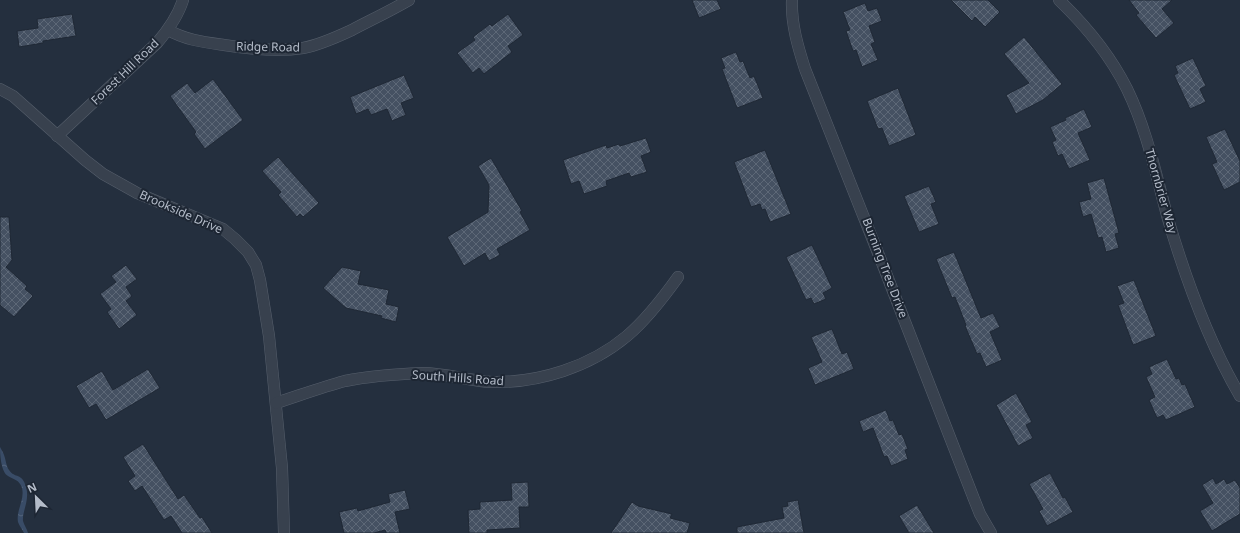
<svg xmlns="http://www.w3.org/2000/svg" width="1240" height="533" viewBox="0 0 1240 533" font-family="'Noto Sans',sans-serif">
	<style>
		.water { fill: url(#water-ripples) }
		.building { fill: url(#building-cross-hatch); stroke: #1f2835 }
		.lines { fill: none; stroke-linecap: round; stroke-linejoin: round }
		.street-casing { stroke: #565f6c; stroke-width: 12 }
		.street { stroke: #38414e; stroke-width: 11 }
		.labels { text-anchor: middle; stroke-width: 4; stroke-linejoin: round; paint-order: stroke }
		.street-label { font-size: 12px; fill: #b4bcc9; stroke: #1d2633 }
	</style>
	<defs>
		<pattern id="water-ripples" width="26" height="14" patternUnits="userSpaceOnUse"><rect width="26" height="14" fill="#394c67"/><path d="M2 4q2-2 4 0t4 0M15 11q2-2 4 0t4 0" fill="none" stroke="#53647b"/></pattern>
		<pattern id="building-cross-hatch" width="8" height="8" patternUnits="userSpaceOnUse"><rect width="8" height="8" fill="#455162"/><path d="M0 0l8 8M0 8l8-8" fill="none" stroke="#5d6877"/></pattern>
	</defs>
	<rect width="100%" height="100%" fill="#242f3e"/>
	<path class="water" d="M0,447C1,449 3,452 4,455C6,460 6,466 9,470C15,479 22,472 26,487C30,500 22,511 23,521C24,525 27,529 28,533H24C22,529 19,525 18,522C16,510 25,500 22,488C19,479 14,480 8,476C1,472 0,454 0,447Z"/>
	<g class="building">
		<polygon points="692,0 717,0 721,9 699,18"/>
		<polygon points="951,0 988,0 1000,12 985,27 975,17 972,21"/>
		<polygon points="1129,0 1172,0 1162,9 1174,23 1156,38 1136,15 1139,13"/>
		<polygon points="865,3 868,11 877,8 882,21 869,26 875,42 871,44 878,60 862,67 856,50 853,51 846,31 850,30 843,12"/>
		<polygon points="72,14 76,36 43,41 43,43 19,47 17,31 38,28 37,19"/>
		<polygon points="508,14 523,35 508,46 512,52 484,74 479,68 473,73 457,53 475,40 473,37 490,24 492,26"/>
		<polygon points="1024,37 1062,84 1043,100 1016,114 1006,95 1029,83 1004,54"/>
		<polygon points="736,52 740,62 743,61 750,78 754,76 763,98 737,108 722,69 725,68 721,58"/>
		<polygon points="1193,58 1206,86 1200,89 1206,102 1190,109 1174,75 1178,73 1175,66"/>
		<polygon points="404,75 414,98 401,103 406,115 392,121 387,109 371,115 368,109 356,114 350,97"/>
		<polygon points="213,79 243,120 205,149 194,134 196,132 170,96 187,83 195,93"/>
		<polygon points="898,88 916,135 889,146 882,128 878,129 867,101"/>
		<polygon points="1084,109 1092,127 1078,133 1090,160 1069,169 1062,154 1058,156 1052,142 1056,140 1050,127 1066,120 1065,118"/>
		<polygon points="1225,129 1240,161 1240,182 1224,190 1212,164 1217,162 1206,137"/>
		<polygon points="646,138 651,152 641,156 647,172 631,177 629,173 606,181 607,186 584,194 579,181 571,184 563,160 606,145 607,148 619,144 620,146"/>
		<polygon points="765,150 791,214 770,222 765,209 762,210 760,204 751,207 734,162"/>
		<polygon points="278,157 319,203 303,217 300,214 297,217 278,195 281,192 262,171"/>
		<polygon points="491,158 522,211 520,212 530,230 497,249 500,255 489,261 485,253 464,266 447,237 488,212 489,185 478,166"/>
		<polygon points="1104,178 1119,233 1115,234 1119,248 1106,252 1102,237 1098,238 1091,214 1083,217 1079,202 1091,199 1087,183"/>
		<polygon points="929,186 936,202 931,204 939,224 919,232 904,196"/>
		<polygon points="0,217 9,217 12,260 6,267 27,286 25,289 33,296 14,317 0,305"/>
		<polygon points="812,245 832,288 823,293 826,299 814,304 811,298 806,300 786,257"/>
		<polygon points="954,252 981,318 993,313 1000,327 990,332 1002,360 986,367 980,353 977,354 965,326 966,325 955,297 952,298 936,259"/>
		<polygon points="126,265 137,279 126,287 132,296 126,301 137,315 119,329 107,312 111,309 100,294 116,282 111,276"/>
		<polygon points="342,267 361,271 358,284 389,290 386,304 399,307 396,322 381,318 382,316 346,308 323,288"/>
		<polygon points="1134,280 1156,336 1133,345 1118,305 1124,303 1117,286"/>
		<polygon points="832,329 842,354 847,352 854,369 815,385 808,368 822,362 811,337"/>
		<polygon points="1167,359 1176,379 1179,378 1182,385 1185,384 1195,407 1166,420 1163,415 1157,418 1149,400 1155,397 1146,377 1152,374 1149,367"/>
		<polygon points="148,369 160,388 106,420 96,404 89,408 76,386 102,371 113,390"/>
		<polygon points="1016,393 1032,422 1026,425 1033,438 1018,446 996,405"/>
		<polygon points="886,410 890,421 893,420 899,435 902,434 908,449 905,450 908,459 891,466 887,456 884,457 873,428 863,432 859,421"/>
		<polygon points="143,444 178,499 184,495 200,518 202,517 212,533 182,533 171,516 164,520 142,486 135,491 128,481 135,476 123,457"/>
		<polygon points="1050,473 1063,498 1065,497 1073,512 1047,526 1039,511 1043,509 1029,484"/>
		<polygon points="1213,478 1216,484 1224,479 1227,484 1235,480 1240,488 1240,514 1212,531 1200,511 1213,503 1202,485"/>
		<polygon points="528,482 529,507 519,507 520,528 487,530 487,533 469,533 468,510 480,509 480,502 512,500 511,483"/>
		<polygon points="405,490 410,509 395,512 400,533 386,533 385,530 374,533 344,533 339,512 357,508 358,511 390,502 388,494"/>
		<polygon points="798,500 804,533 737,533 737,527 784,518 782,507 788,506 787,502"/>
		<polygon points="632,502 638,506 672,514 670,518 690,523 687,533 611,533"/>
		<polygon points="917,505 934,533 909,533 899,516"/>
	</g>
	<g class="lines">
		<defs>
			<g id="street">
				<path d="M792,0C791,24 798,47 805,69L884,268L974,499L980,514L991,533"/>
				<path d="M1059,0C1086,26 1110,55 1127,89C1147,130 1156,175 1168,219C1186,280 1208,341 1240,396"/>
				<path d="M168,30C186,40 203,42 224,45C249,49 277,52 303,48C320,45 337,37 352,30C371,20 390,11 409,0"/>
				<polyline points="0,89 13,96 85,160 103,174 137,193 223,229 235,239 248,252 256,265 260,280 269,336 282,468 284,533"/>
				<path d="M57,136L157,43C168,30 178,16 183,0"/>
				<path d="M276,403C298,396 322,387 345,381C370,376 397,374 423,373C445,373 469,381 492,382C539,383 590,367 627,336C647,319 663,298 678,277"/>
			</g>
		</defs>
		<use href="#street" class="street-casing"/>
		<use href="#street" class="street"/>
	</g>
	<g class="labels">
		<g class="street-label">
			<text transform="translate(268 47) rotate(1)" y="4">Ridge Road</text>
			<text transform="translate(125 72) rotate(-44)" y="4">Forest Hill Road</text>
			<text transform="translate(1161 191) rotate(74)" y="4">Thornbrier Way</text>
			<text transform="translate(181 212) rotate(24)" y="4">Brookside Drive</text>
			<text transform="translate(885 268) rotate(69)" y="4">Burning Tree Drive</text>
			<text transform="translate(458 378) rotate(4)" y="4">South Hills Road</text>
		</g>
	</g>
	<g transform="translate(36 497) rotate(336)" stroke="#1d2633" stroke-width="3" paint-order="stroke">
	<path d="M0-3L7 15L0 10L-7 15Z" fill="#b4bcc9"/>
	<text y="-6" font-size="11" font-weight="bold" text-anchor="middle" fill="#b4bcc9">N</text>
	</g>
</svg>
